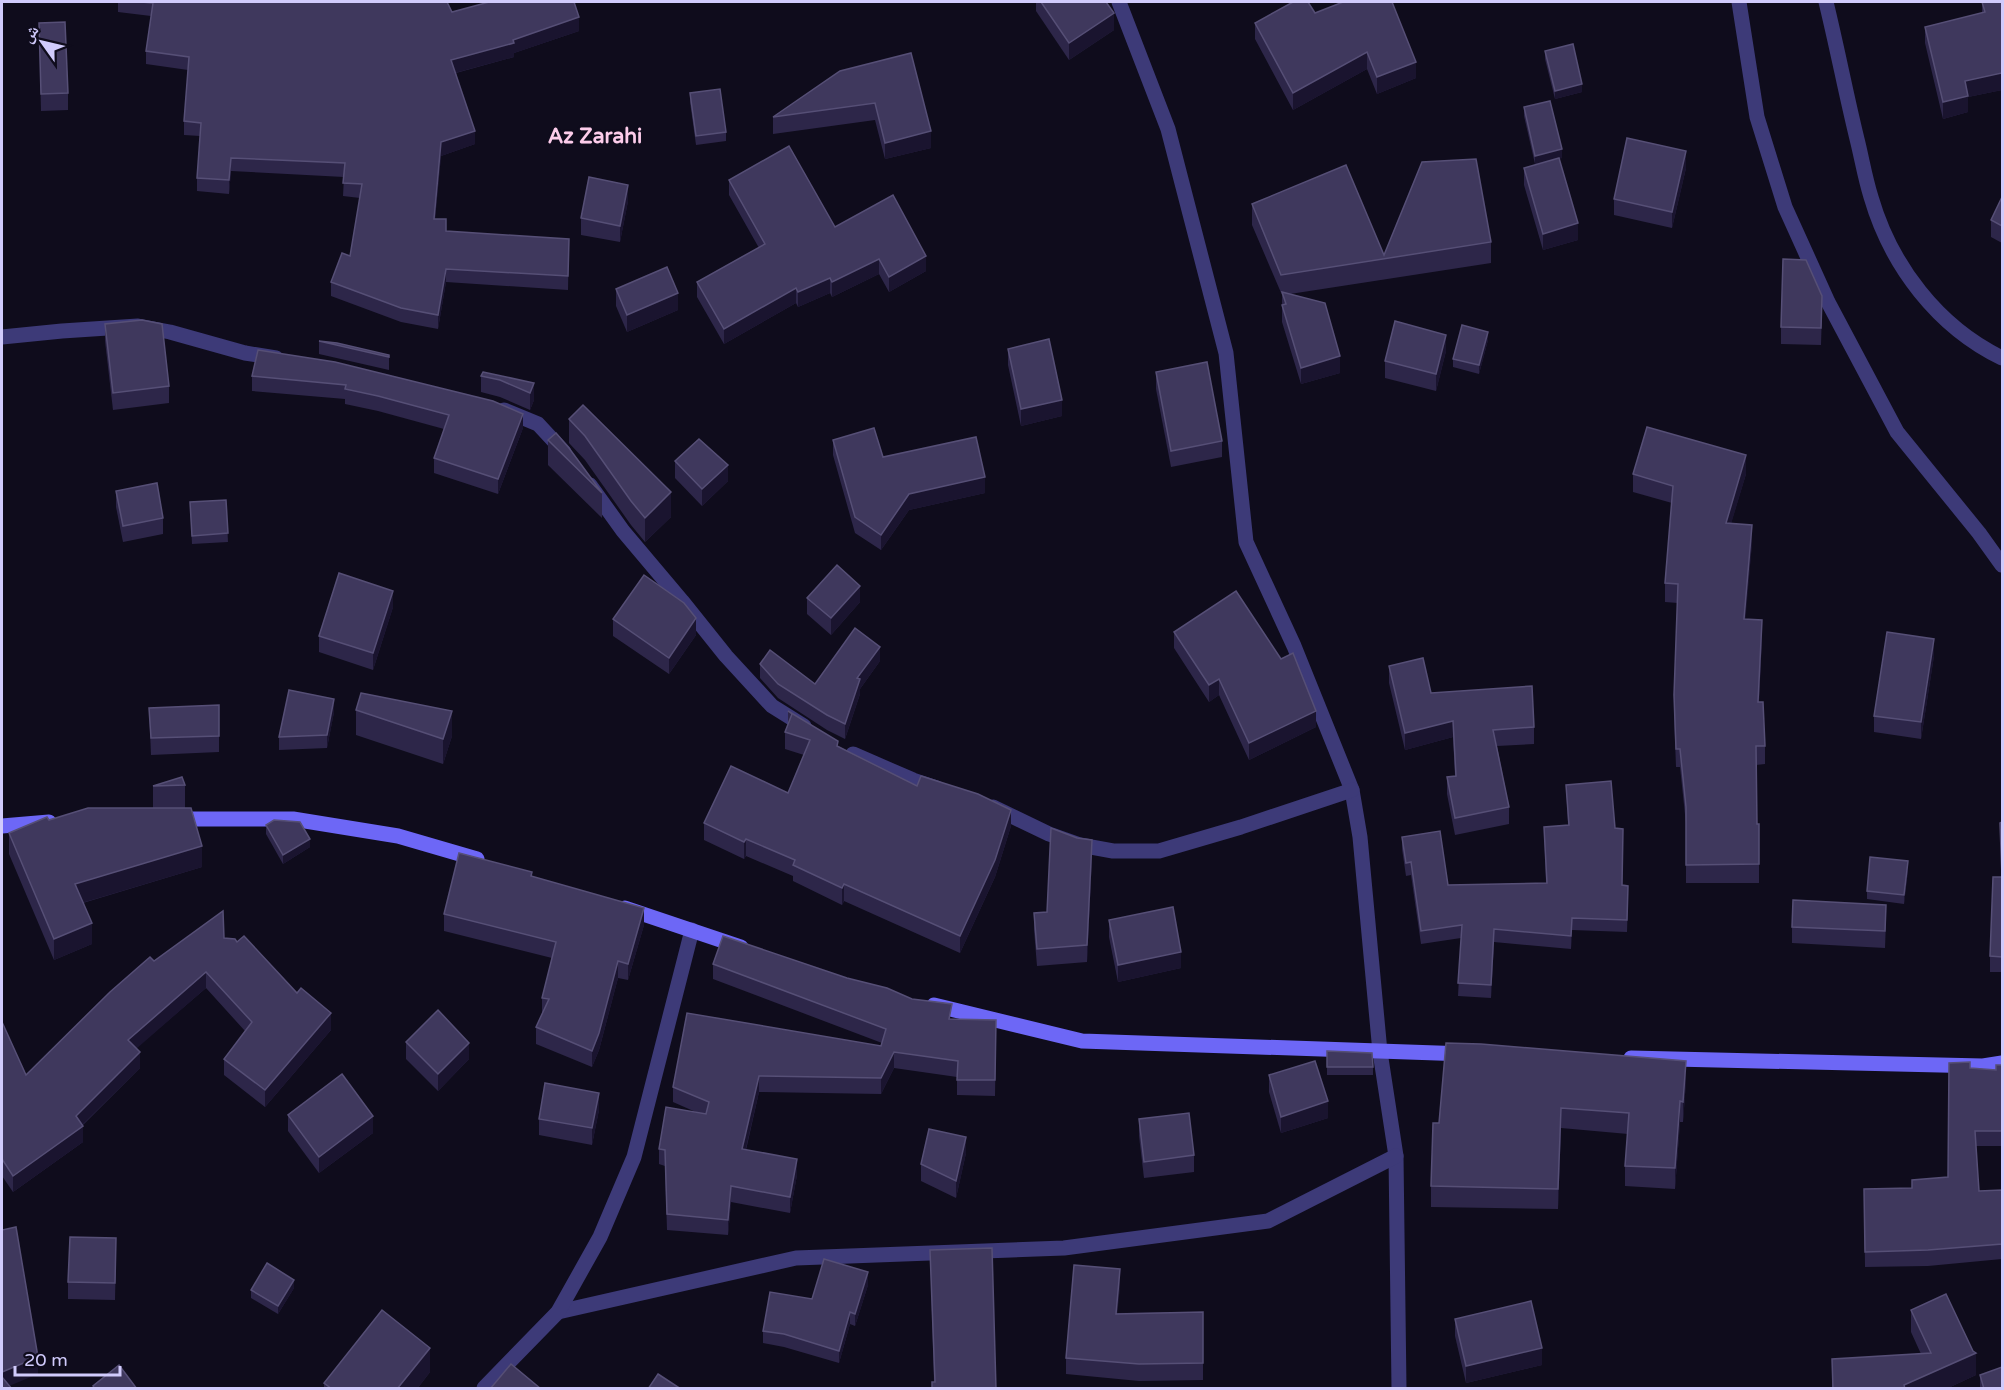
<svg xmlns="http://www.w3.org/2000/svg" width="2004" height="1390" viewBox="0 0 2004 1390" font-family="'Varela Round','Noto Naskh Arabic',sans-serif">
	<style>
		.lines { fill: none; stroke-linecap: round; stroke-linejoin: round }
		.street { stroke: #3d3a78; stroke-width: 15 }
		.secondary { stroke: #6d67f6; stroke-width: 15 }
		.wall { fill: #2d2649 }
		.shaded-wall { fill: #1a142f }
		.building { fill: #3f385d; stroke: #564f76; stroke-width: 1.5 }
		.labels { text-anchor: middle; stroke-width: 4.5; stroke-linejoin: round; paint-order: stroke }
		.district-label { font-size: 21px; font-weight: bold; fill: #fcccea; stroke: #0f0c1c }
	</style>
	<rect width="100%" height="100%" fill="#0f0c1c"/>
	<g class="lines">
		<g class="street">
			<polyline points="1119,2 1168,129 1226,353 1246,542 1294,646 1352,790 1360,837 1380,1052 1396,1156 1399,1388"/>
			<polyline points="1739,2 1757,117 1785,207 1828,302 1897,432 1979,533 2002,565"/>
			<path d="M1826,2C1837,47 1846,94 1857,139C1862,159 1865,178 1871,197C1891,266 1938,327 2002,358"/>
			<polyline points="2,337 62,331 138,326 170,332 245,353 276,358"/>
			<polyline points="504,410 538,424 564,452"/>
			<polyline points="590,485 623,531 682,601 726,656 772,706 804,726"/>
			<polyline points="853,754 913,780 937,788"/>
			<polyline points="993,807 1049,834 1080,845 1113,851 1159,851 1241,827 1352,790"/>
			<polyline points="558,1312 796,1258 1064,1248 1268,1221 1396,1156"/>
			<polyline points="484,1388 558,1312 600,1237 634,1157 692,930"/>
		</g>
		<g class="secondary">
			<polyline points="175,819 293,819 398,836 477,859"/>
			<polyline points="2,826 49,822"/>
			<polyline points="625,908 741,947"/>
			<polyline points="934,1005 1082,1041 1466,1054"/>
			<polyline points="1631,1058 1983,1066 2002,1063"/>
		</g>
	</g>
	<g class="wall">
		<polygon points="118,2 447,2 452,12 579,31 514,53 514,57 456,73 475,144 441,156 435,219 446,231 569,239 568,290 446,282 438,329 401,322 331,296 331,282 350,256 360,198 343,196 344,177 231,171 229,194 197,191 197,178 200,136 184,135 184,121 188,70 146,64 146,51 151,16 118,12"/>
		<polygon points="1036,2 1106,2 1114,30 1069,60 1036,11"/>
		<polygon points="1982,2 2002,2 2002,90 1968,97 1968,112 1943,119 1925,43 1925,27 1982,13"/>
		<polygon points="1315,13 1416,78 1377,94 1367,69 1293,110 1255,39 1255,23"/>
		<polygon points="39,23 68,93 68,110 41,111"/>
		<polygon points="1545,51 1582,92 1555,99 1545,59"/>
		<polygon points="911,53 931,148 885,159 875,120 773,134 773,117"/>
		<polygon points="690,93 726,132 726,141 696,145 690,102"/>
		<polygon points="1524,107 1562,158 1535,164 1524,116"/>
		<polygon points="1524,168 1578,240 1543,250 1524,185"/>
		<polygon points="1686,168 1672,228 1614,215 1614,199"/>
		<polygon points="729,180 835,227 926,271 889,292 879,274 832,297 830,293 798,307 796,303 724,344 697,297 697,282 759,248 729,195"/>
		<polygon points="2002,197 2002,243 1991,237 1991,220"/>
		<polygon points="628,201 620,242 581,235 581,218"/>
		<polygon points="1252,204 1384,255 1491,242 1491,263 1290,294 1340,373 1301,384 1282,322 1282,295 1252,225"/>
		<polygon points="616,289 678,310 627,332 616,306"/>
		<polygon points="1822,312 1821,345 1781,344 1781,327"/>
		<polygon points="105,324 169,386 169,403 113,410 105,341"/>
		<polygon points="1488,340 1479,374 1453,367 1453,359"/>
		<polygon points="319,341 389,355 389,370 319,354"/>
		<polygon points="1008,349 1062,416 1021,426 1008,365"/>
		<polygon points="258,350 523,428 498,494 434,473 434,458 444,429 378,411 345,404 345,399 252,391 252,376"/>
		<polygon points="1446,351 1436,391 1385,378 1385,361"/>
		<polygon points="1156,372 1222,441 1222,457 1171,467 1156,389"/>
		<polygon points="481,376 534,383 534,400 530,410 500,397 481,392"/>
		<polygon points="569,419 671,517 645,542 631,525 585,460 569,443"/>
		<polygon points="548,440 602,493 602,518 548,465"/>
		<polygon points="833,440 883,457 985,493 909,510 881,550 855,533 833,455"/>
		<polygon points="675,461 728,481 702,506 675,478"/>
		<polygon points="1633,474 1746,474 1731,523 1752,543 1745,619 1762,638 1759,702 1765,746 1765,764 1756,765 1757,824 1759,824 1759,883 1686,883 1686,824 1680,767 1676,767 1674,713 1678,603 1665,602 1665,583 1672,503 1633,492"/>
		<polygon points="116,491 163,518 163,534 123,542 116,507"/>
		<polygon points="226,500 228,542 192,544 190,502"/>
		<polygon points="807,598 860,602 831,635 807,614"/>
		<polygon points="393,607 373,670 319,652 319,636"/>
		<polygon points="613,619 696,635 669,674 613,636"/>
		<polygon points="1174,632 1316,727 1249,760 1219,695 1209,702 1174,648"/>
		<polygon points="1934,656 1921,739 1874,732 1874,716"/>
		<polygon points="880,661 860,689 860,694 845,739 827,730 778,698 760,678 760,664 815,684"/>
		<polygon points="1389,666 1431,693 1534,727 1534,744 1497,746 1509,807 1509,824 1455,835 1447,794 1447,777 1455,776 1453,737 1405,750 1389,683"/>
		<polygon points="219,705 219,752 151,755 149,708"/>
		<polygon points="356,710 452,736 443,764 356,735"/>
		<polygon points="788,711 838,746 917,786 1011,826 995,877 960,953 844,901 842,905 793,881 793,876 746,856 744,859 704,840 704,823 788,793 804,755 785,749 785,732 788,726"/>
		<polygon points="334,712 327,748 279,750 279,737"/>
		<polygon points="185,785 185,808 202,867 83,903 92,944 54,960 9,854 9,833 49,820 153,808 153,786"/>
		<polygon points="1566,785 1622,885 1628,898 1627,932 1572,930 1571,949 1494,942 1491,998 1458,996 1461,938 1421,944 1411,875 1406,876 1402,849 1402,837 1448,885 1546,883 1544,827 1568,825"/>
		<polygon points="2002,822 2002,972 1990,972 1990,956 2002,877 2000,823"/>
		<polygon points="266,825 310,847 283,864 266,834"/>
		<polygon points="1092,857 1087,962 1037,966 1034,930 1034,913 1047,912"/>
		<polygon points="1908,870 1904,904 1867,899 1867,891"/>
		<polygon points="532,877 644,925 628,980 618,978 599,1050 592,1067 536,1044 536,1027 542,1014 542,998 552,958 444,931 444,914"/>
		<polygon points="1109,920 1181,968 1118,982 1109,937"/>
		<polygon points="1886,921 1885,948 1792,943 1792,927"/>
		<polygon points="224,938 237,942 331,1030 265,1107 224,1075 224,1059 245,1031 206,988 136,1048 140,1068 83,1125 83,1142 13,1192 2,1176 2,1022 26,1075 154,961"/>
		<polygon points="713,964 952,1019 996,1035 995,1096 957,1095 957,1077 894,1068 881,1094 759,1092 746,1150 797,1175 790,1213 731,1202 728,1235 667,1230 665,1166 659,1164 659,1149 698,1113 673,1102 673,1087 881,1046 882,1043 713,979"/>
		<polygon points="406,1042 469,1059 438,1091 406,1059"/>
		<polygon points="1327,1051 1373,1067 1373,1075 1327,1075"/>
		<polygon points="2002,1065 2002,1146 1976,1146 1979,1191 2002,1190 2002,1259 1928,1266 1865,1267 1864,1189 1912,1188 1912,1180 1948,1177 1970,1068 1996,1070"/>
		<polygon points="1269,1075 1328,1118 1281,1133 1269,1092"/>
		<polygon points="1686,1081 1683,1122 1680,1122 1675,1189 1625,1186 1625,1166 1628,1134 1561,1128 1558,1209 1431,1207 1431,1186 1439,1123"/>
		<polygon points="599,1110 592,1145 539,1135 539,1119"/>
		<polygon points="288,1115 373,1133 319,1173 288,1131"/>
		<polygon points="1139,1119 1194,1155 1194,1172 1144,1178 1139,1136"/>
		<polygon points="966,1153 956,1198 921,1181 921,1164"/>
		<polygon points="930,1250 996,1389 934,1382"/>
		<polygon points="116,1255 115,1300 68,1299 68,1282"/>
		<polygon points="868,1285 855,1326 850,1324 839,1363 784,1347 763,1343 763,1331 812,1299"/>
		<polygon points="1120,1286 1117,1313 1203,1312 1203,1380 1139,1381 1066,1374 1066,1358"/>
		<polygon points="294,1288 278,1314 251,1298 251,1290"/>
		<polygon points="1911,1310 1976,1375 1946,1389 1832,1389 1832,1359 1921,1354 1911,1332"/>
		<polygon points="1455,1319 1542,1365 1466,1383 1455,1336"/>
		<polygon points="430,1372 417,1389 324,1389 324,1383"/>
		<polygon points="1980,1375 2002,1389 1980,1389"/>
	</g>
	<g class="shaded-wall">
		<polygon points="1114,13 1114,30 1069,60 1069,43"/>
		<polygon points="579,17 579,31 514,53 514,57 451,74 451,60"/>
		<polygon points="1367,52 1367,69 1293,110 1293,93"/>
		<polygon points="1416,62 1416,78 1377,94 1377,77"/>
		<polygon points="2002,73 2002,90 1968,97 1968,112 1943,119 1943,102 1965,81"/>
		<polygon points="1582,84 1582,92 1555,99 1555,91"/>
		<polygon points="475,131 475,144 441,156 434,233 434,219 441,142"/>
		<polygon points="931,131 931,148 885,159 885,143"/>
		<polygon points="1562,149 1562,158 1535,164 1535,156"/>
		<polygon points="1686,151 1686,168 1672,228 1672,212"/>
		<polygon points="231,158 231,171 229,194 229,180"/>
		<polygon points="628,185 628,201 620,242 620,226"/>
		<polygon points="1578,223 1578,240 1543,250 1543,234"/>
		<polygon points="926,256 926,271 889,292 889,277"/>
		<polygon points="879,259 879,274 832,297 832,282"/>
		<polygon points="446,269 446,282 438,329 438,315"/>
		<polygon points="830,278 830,293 798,307 798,292"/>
		<polygon points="796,288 796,303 724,344 724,329"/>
		<polygon points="678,293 678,310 627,332 627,315"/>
		<polygon points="1488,332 1488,340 1479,374 1479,365"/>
		<polygon points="1446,335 1446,351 1436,391 1436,374"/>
		<polygon points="1340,356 1340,373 1301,384 1301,368"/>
		<polygon points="534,383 534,400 530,410 530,393"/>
		<polygon points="1062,400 1062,416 1021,426 1021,409"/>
		<polygon points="523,414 523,428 498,494 498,479"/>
		<polygon points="1746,455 1746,474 1726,541 1726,523"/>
		<polygon points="728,465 728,481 702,506 702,489"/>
		<polygon points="985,477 985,493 909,510 881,550 881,535 909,494"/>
		<polygon points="671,492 671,517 645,542 645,518"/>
		<polygon points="1752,525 1752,543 1744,638 1744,619"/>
		<polygon points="860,586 860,602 831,635 831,618"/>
		<polygon points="393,591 393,607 373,670 373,653"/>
		<polygon points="696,618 696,635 669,674 669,658"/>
		<polygon points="1762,620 1762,638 1758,721 1758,702"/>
		<polygon points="1934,639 1934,656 1921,739 1921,722"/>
		<polygon points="880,647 880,661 860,689 860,694 845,739 845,724 857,678"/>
		<polygon points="1219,679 1219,695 1209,702 1209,685"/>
		<polygon points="334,699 334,712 327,748 327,735"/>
		<polygon points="452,711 452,736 443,764 443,739"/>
		<polygon points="1316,711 1316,727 1249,760 1249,743"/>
		<polygon points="1453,721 1453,737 1405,750 1405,733"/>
		<polygon points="1011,810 1011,826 995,877 960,953 960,936"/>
		<polygon points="310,839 310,847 283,864 283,855"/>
		<polygon points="746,839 746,856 744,859 744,842"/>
		<polygon points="1092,840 1092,857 1087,962 1087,945"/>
		<polygon points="202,846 202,867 75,905 75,884"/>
		<polygon points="1908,861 1908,870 1904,904 1904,895"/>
		<polygon points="844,884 844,901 842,905 842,888"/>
		<polygon points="644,908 644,925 628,980 628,964"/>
		<polygon points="1572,918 1572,930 1571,949 1571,936"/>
		<polygon points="92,923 92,944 54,960 54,939"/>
		<polygon points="1494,929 1494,942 1491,998 1491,985"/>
		<polygon points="1181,952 1181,968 1118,982 1118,965"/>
		<polygon points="618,961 618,978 599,1050 592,1067 592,1051"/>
		<polygon points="206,972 206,988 128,1056 128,1040"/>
		<polygon points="331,1013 331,1030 265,1107 265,1090"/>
		<polygon points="469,1043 469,1059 438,1091 438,1074"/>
		<polygon points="140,1052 140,1068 77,1130 83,1126 83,1142 13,1192 13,1176"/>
		<polygon points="894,1052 894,1068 881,1094 881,1078"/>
		<polygon points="1686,1061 1686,1081 1683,1122 1683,1102"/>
		<polygon points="759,1076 759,1092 742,1165 742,1149"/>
		<polygon points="599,1093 599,1110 592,1145 592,1128"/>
		<polygon points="1328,1101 1328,1118 1281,1133 1281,1117"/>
		<polygon points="1680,1101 1680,1122 1675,1189 1675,1168"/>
		<polygon points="1561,1108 1561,1128 1558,1209 1558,1189"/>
		<polygon points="373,1116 373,1133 319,1173 319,1157"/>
		<polygon points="966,1137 966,1153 956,1198 956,1181"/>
		<polygon points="797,1159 797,1175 790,1213 790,1197"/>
		<polygon points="731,1186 731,1202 728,1235 728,1220"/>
		<polygon points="1120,1269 1120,1286 1116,1330 1116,1314"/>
		<polygon points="868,1272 868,1285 855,1326 855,1314"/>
		<polygon points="294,1280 294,1288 278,1314 278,1306"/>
		<polygon points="850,1312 850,1324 839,1363 839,1351"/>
		<polygon points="430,1348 430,1372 417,1389 397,1389"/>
		<polygon points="1542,1348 1542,1365 1466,1383 1466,1366"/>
		<polygon points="1976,1353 1976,1375 1946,1389 1904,1389 1904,1385"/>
		<polygon points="38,1357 38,1374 2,1389 2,1372"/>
	</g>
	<g class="building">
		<polygon points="141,2 447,2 452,12 489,2 574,2 579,17 513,40 514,43 451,60 475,131 441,142 434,219 446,219 446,231 569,239 568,276 446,269 438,315 401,308 331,282 342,253 350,256 362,184 343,183 345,163 231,158 229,180 197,178 201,123 184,121 189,57 146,51 153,3"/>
		<polygon points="1041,2 1106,2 1114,13 1069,43"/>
		<polygon points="1293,2 1308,2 1315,13 1343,2 1392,2 1416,62 1377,77 1367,52 1293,93 1255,23"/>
		<polygon points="1982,2 2002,2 2002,73 1965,81 1968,96 1943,102 1925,27 1985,12"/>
		<polygon points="65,22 68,93 41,94 39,23"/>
		<polygon points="1573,44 1582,84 1555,91 1545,51"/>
		<polygon points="911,53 931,131 885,143 875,103 773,117 840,71"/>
		<polygon points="720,89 726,132 696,136 690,93"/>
		<polygon points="1550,101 1562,149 1535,156 1524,107"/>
		<polygon points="1627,138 1686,151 1672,212 1614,199"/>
		<polygon points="789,146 835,227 893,195 926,256 889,277 879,259 832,282 830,278 798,292 796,288 724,329 697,282 765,244 729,180"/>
		<polygon points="1559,158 1578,223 1543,234 1524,168"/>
		<polygon points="1476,159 1491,242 1281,275 1252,204 1346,165 1384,255 1422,162"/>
		<polygon points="589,177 628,185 620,226 581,218"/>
		<polygon points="2002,197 2002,226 1991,220"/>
		<polygon points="1783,259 1806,260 1822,296 1821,328 1781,327"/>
		<polygon points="667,267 678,293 627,315 616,289"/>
		<polygon points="1282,292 1325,303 1340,356 1301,368 1282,305 1286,304"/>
		<polygon points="142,320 162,324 169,386 113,393 105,324"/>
		<polygon points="1395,321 1446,335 1436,374 1385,361"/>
		<polygon points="1462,325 1488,332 1479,365 1453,359"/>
		<polygon points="1049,339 1062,400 1021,409 1008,349"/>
		<polygon points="319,341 337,343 389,355 389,357"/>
		<polygon points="258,350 335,362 493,401 523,414 498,479 434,458 449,415 378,396 345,389 346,385 252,376"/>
		<polygon points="1207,362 1222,441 1171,451 1156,372"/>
		<polygon points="483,372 534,383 530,393 500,380 481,376"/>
		<polygon points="583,405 671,492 645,518 631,501 585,436 569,419"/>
		<polygon points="1647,427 1746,455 1726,523 1752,525 1744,619 1762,620 1758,702 1763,702 1765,746 1756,746 1757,824 1759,824 1759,864 1686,865 1686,807 1680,749 1676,749 1674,695 1678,584 1665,583 1673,486 1633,474"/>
		<polygon points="874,428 883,457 976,437 985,477 909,494 881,535 855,517 833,440"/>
		<polygon points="556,433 569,448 602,493 548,440"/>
		<polygon points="699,439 728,465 702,489 675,461"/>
		<polygon points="157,483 163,518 123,526 116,491"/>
		<polygon points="226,500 228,533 192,536 190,502"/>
		<polygon points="837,565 860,586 831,618 807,598"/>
		<polygon points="339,573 393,591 373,653 319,636"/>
		<polygon points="644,575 684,603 696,618 669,658 613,619"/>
		<polygon points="1236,591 1281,659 1293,653 1316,711 1249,743 1219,679 1209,685 1174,632"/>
		<polygon points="855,628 880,647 857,678 860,679 845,724 827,715 778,684 760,664 770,650 815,684"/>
		<polygon points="1887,632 1934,639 1921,722 1874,716"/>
		<polygon points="1423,658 1431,693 1532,686 1534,727 1493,730 1509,807 1455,818 1447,777 1456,776 1453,721 1405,733 1389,666"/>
		<polygon points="289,690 334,699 327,735 279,737"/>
		<polygon points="361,693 452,711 443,739 356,710"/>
		<polygon points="219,705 219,736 151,738 149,708"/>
		<polygon points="788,711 838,741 837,746 917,786 921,776 978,794 1011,810 995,860 960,936 844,884 842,888 793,865 795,860 746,839 744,842 704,823 731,766 788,793 810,740 785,732 792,714"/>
		<polygon points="182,777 185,785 153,786"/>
		<polygon points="1611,781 1615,828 1623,829 1622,885 1628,886 1627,920 1572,918 1571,936 1494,929 1491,985 1458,983 1462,925 1421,931 1411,862 1406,863 1402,837 1440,831 1448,885 1547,883 1544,827 1569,825 1566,785"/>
		<polygon points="88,808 191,808 202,846 75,884 92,923 54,939 9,833 47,817 49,820"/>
		<polygon points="274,820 300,822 310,839 283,855 266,825"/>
		<polygon points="2002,822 2002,957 1990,956 1993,877 2002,877 2000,823"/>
		<polygon points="1051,828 1077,838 1092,840 1087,945 1037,949 1034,913 1047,912"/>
		<polygon points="459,853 532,872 531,876 644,908 628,964 618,961 599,1033 592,1051 536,1027 549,999 542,998 556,942 444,914"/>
		<polygon points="1870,857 1908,861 1904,895 1867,891"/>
		<polygon points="1793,900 1886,905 1885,931 1792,927"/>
		<polygon points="1173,907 1181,952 1118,965 1109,920"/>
		<polygon points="223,911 224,938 235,939 237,942 244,936 297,993 301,988 331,1013 265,1090 224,1059 252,1022 206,972 128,1040 140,1052 76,1116 83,1126 13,1176 2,1159 2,1022 26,1075 110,992 150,957 154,961"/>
		<polygon points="723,936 847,978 887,988 912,999 952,1004 949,1019 996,1020 995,1080 957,1080 958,1061 894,1052 881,1078 759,1076 742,1149 797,1159 790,1197 731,1186 728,1220 667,1214 665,1150 659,1149 666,1107 706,1114 709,1102 673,1087 687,1013 881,1046 886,1029 713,964"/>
		<polygon points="438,1010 469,1043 438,1074 406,1042"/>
		<polygon points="1446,1043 1481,1044 1686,1061 1683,1102 1680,1101 1675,1168 1625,1166 1629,1113 1561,1108 1558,1189 1431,1186 1433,1123 1439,1123"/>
		<polygon points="1327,1051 1372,1053 1373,1067 1327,1067"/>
		<polygon points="1315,1061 1328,1101 1281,1117 1269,1075"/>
		<polygon points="1970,1062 1970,1068 1996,1070 1996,1065 2002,1065 2002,1131 1975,1131 1979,1191 2002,1190 2002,1244 1928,1250 1865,1252 1864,1189 1912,1188 1912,1180 1948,1177 1949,1063"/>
		<polygon points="342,1074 373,1116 319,1157 288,1115"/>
		<polygon points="545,1083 599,1093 592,1128 539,1119"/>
		<polygon points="1189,1113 1194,1155 1144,1162 1139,1119"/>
		<polygon points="929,1129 966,1137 956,1181 921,1164"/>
		<polygon points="16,1227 38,1357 2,1372 2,1230"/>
		<polygon points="70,1237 116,1238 115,1283 68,1282"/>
		<polygon points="992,1248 996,1389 932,1389 932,1382 935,1382 930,1250"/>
		<polygon points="824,1259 868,1272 855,1314 850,1312 839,1351 784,1334 763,1331 770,1292 812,1299"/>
		<polygon points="267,1263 294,1280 278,1306 251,1290"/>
		<polygon points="1074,1265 1120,1269 1116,1314 1203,1312 1203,1363 1139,1364 1066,1358"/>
		<polygon points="1946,1294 1973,1351 1976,1353 1904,1385 1905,1389 1833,1389 1832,1359 1931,1353 1911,1310"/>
		<polygon points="1531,1301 1542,1348 1466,1366 1455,1319"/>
		<polygon points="382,1310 430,1348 397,1389 332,1389 324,1383"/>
		<polygon points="511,1364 541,1389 490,1389"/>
		<polygon points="119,1365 137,1389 95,1389 93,1386"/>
		<polygon points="2002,1367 2002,1389 1984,1389 1980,1375"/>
		<polygon points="658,1374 681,1389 648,1389"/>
		<polygon points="2,1377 12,1389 2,1389"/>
	</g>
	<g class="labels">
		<g class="district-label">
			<text x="595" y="143">Az Zarahi</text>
		</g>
	</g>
	<rect width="2004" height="1390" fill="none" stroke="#d1cbfc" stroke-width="6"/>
	<g transform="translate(42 42) rotate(304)" stroke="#0f0c1c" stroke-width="4.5" paint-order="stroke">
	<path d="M0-4.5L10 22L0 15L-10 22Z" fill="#d1cbfc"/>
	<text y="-9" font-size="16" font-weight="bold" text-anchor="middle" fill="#d1cbfc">ش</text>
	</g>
	<path d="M15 1366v9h105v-9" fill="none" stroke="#d1cbfc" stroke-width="3"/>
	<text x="24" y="1366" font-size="18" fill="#d1cbfc" stroke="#0f0c1c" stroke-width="4.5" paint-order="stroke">20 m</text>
</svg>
